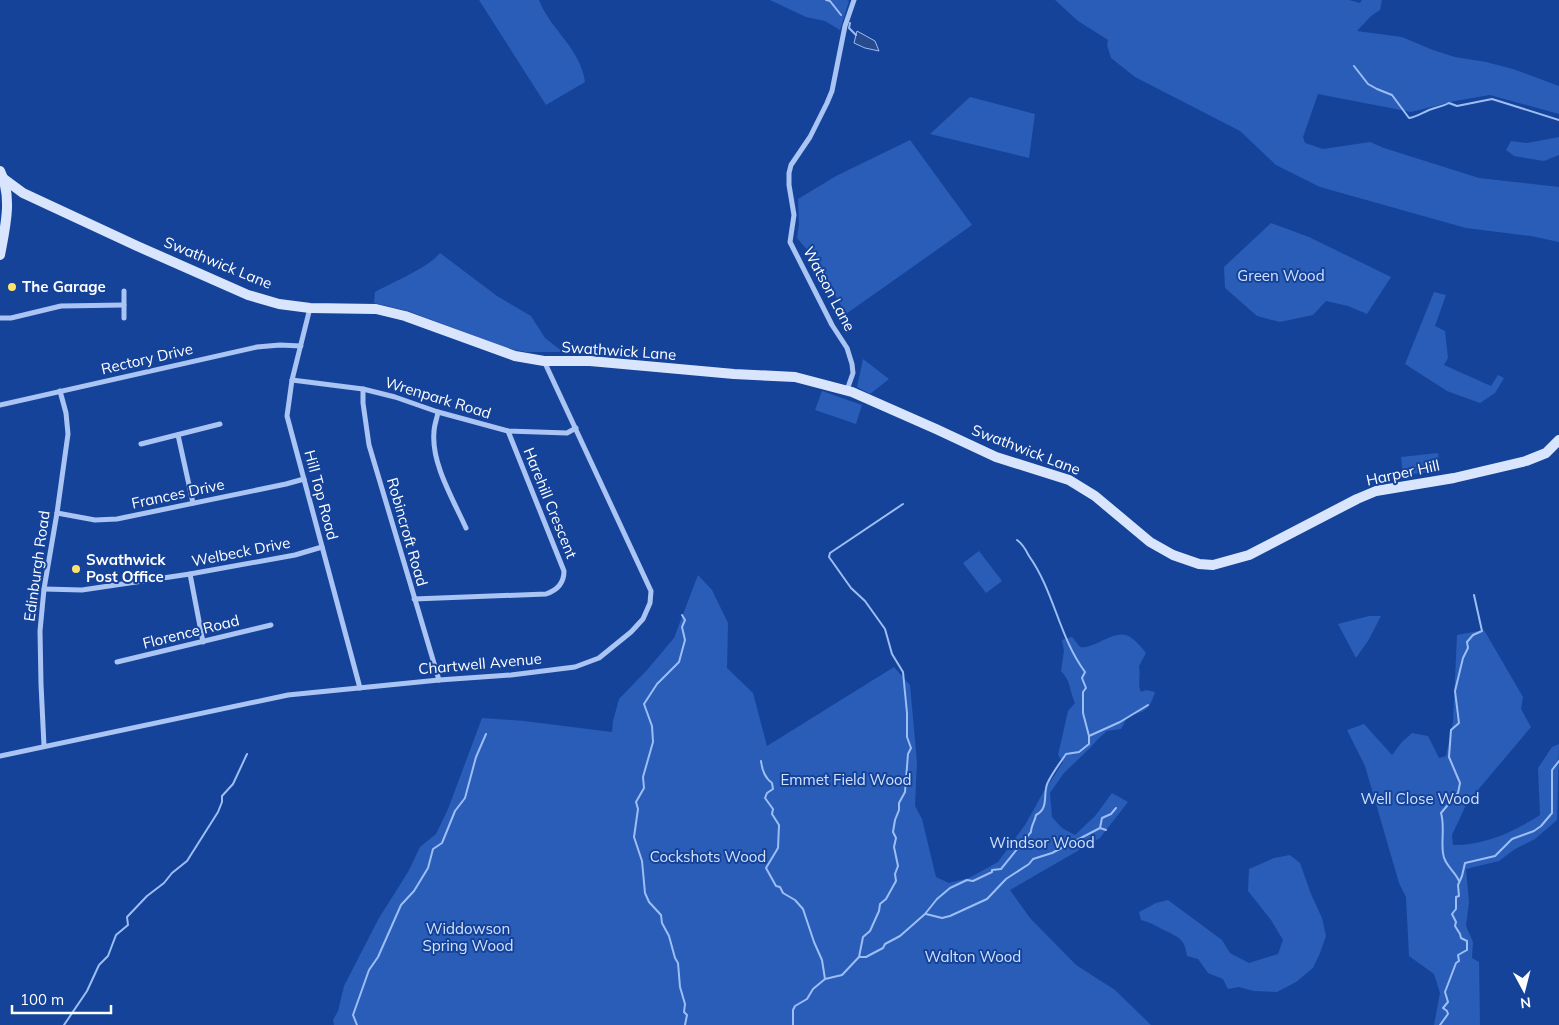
<svg xmlns="http://www.w3.org/2000/svg" width="1559" height="1025" viewBox="0 0 1559 1025" font-family="Mulish,sans-serif">
	<style>
		.green { fill: #295db8 }
		.water { fill: #294a8c; stroke: #9dbef5 }
		.lines { fill: none; stroke-linecap: round; stroke-linejoin: round }
		.stream { stroke: #9dbef5; stroke-width: 2 }
		.street { stroke: #aac4f3; stroke-width: 5 }
		.secondary { stroke: #d9e5fc; stroke-width: 10 }
		.poi-dot { fill: #ffe26c; stroke: #15439a; stroke-width: 2 }
		.labels { text-anchor: middle; stroke-width: 4; stroke-linejoin: round; paint-order: stroke }
		.street-label { font-size: 15px; fill: #fff; stroke: #15439a }
		.park-label { font-size: 15px; fill: #d2e2fd; stroke: #15439a }
		.poi-label { font-size: 15px; font-weight: bold; fill: #fff; stroke: #15439a; text-anchor: start }
	</style>
	<rect width="100%" height="100%" fill="#15439a"/>
	<g class="green">
		<path d="M479,0H539C550,29 581,49 585,82L546,105Z"/>
		<polygon points="770,0 847,0 849,1 840,30 825,21 806,17"/>
		<polygon points="1055,0 1349,0 1360,3 1362,0 1382,0 1380,10 1371,16 1357,31 1402,37 1433,50 1455,57 1486,62 1513,69 1559,86 1559,114 1490,95 1455,101 1411,112 1318,94 1303,137 1305,143 1323,149 1370,142 1384,148 1479,178 1559,187 1559,242 1531,236 1466,228 1320,187 1276,165 1240,131 1135,77 1111,58 1107,45 1108,40 1078,21"/>
		<polygon points="970,97 1035,114 1029,158 930,134"/>
		<polygon points="1559,137 1559,155 1544,161 1514,156 1506,150 1511,141 1527,143"/>
		<polygon points="910,140 972,225 846,314 814,258 797,238 799,224 798,199 836,176"/>
		<polygon points="1271,223 1309,237 1391,277 1367,314 1348,306 1326,301 1313,315 1280,322 1257,316 1225,288 1224,267"/>
		<path d="M440,253L497,296L531,316L545,338L563,352H526L507,348L408,311L374,303L375,292C393,282 428,268 440,253Z"/>
		<polygon points="1434,292 1446,295 1435,326 1445,331 1448,358 1444,365 1491,386 1498,375 1504,378 1495,393 1480,403 1447,391 1405,364"/>
		<polygon points="863,359 889,379 870,394 857,387"/>
		<polygon points="822,391 862,405 856,424 815,410"/>
		<polygon points="1438,453 1440,471 1403,475 1401,457"/>
		<polygon points="979,551 1002,581 986,593 963,563"/>
		<path d="M698,575L712,590L728,623L727,668L753,693L767,746L894,667L910,685L917,762L915,806L922,819L936,877L949,883L969,878L998,862L1025,825L1044,791L1063,762L1058,755L1068,711L1075,703C1069,690 1071,681 1061,671L1064,651L1062,640L1072,637L1080,647C1086,648 1089,646 1095,644C1122,632 1126,628 1146,653L1139,666C1141,676 1137,684 1141,692L1146,690L1155,692C1149,711 1146,711 1128,716L1121,729L1107,731L1097,740L1090,748L1064,773L1050,793L1052,817L1062,828L1075,835L1095,816L1112,793L1128,802L1100,838L1010,890L1030,918L1076,965L1115,990L1151,1025H334L333,1020L338,1011L344,986L379,918L408,872L420,847L436,834L448,809L482,718L524,721L612,732L613,721L619,699L647,670L674,638Z"/>
		<polygon points="1369,616 1381,616 1368,641 1356,658 1338,624"/>
		<path d="M1484,630L1523,697L1521,709L1531,727L1467,803L1452,835L1453,845C1486,845 1513,832 1540,815L1538,768L1552,747L1559,744L1557,820L1535,839L1515,849L1499,861L1466,869L1469,902L1466,926L1473,942L1472,958L1479,962L1480,1025H1434L1440,993L1434,974L1409,956L1406,897L1399,883L1365,766L1347,730L1364,724L1392,755L1402,742L1412,733L1428,736L1439,758L1446,756L1453,722L1457,635Z"/>
		<path d="M1290,855L1300,863L1311,894L1322,918L1326,936L1320,953L1313,968L1296,982L1277,992L1254,991L1239,987L1228,989L1223,979L1208,973L1198,959L1187,956C1185,941 1181,938 1168,932C1157,927 1153,923 1141,920L1139,912L1156,903L1168,900L1222,940L1230,953L1249,963L1278,954L1283,940L1271,920L1248,891L1249,869L1274,858Z"/>
	</g>
	<polygon class="water" points="857,31 875,41 879,51 865,48 854,43"/>
	<g class="lines">
		<g class="stream">
			<polyline points="826,0 830,1 841,15"/>
			<polyline points="850,23 849,28 856,35"/>
			<path d="M1354,66L1368,84L1377,89L1392,95L1409,118C1416,117 1422,113 1429,110C1436,107 1442,107 1449,103L1457,106L1492,99L1559,120"/>
			<polyline points="682,615 685,620 682,627 685,640 679,662 657,684 644,704 652,726 653,742 643,777 644,788 636,802 638,809 634,837 642,861 645,893 649,902 661,915 662,923 669,936 675,958 678,963 680,987 685,1004 684,1012 687,1015 685,1025"/>
			<polyline points="1089,736 1120,722 1148,705"/>
			<path d="M761,761C762,770 765,778 772,783L773,789L767,793L765,798L773,809L772,814L779,825L778,848L766,868L776,886L780,887L783,893L795,900L803,909L814,942L822,960L825,979"/>
			<polyline points="1100,828 1106,830"/>
			<path d="M1459,881C1455,871 1444,865 1443,853C1441,840 1445,826 1441,813L1458,793L1460,783L1449,757L1451,730L1459,723L1455,691L1463,658L1468,648L1467,642L1473,635L1482,631L1474,595"/>
			<polyline points="926,914 942,918 950,916 987,899 1006,879 1029,864 1033,859 1052,853 1100,828 1102,818 1111,814 1116,808"/>
			<path d="M859,957H866L883,948L885,944L900,936L925,914L937,899L950,888L967,880L973,881L992,872V870L1001,869L1031,832C1031,826 1035,821 1036,815C1050,808 1042,793 1048,782C1053,772 1060,763 1066,754L1079,752L1089,744V736L1083,713V692L1086,688L1082,678L1085,672C1059,637 1054,591 1029,556C1026,550 1023,544 1017,540"/>
			<polyline points="64,1025 87,991 99,965 108,956 116,935 128,925 127,917 147,896 164,883 172,873 187,861 218,812 222,802 222,796 233,784 247,754"/>
			<polyline points="357,1025 353,1015 369,970 378,957 401,905 414,891 428,868 433,849 442,843 455,811 465,798 476,757 486,734"/>
			<polyline points="793,1025 793,1010 795,1006 807,999 813,989 825,979 842,975 859,957 863,937 870,931 879,911 880,904 886,899 896,881 895,874 898,866 894,847 896,838 893,832 895,820 899,810 899,803 905,792 908,754 911,748 907,737 907,713 903,672 892,654 885,629 865,601 851,588 829,557 830,553 903,504"/>
			<polyline points="1440,1025 1448,1014 1447,1011 1443,1008 1448,1002 1445,992 1456,963 1459,961 1458,955 1467,950 1467,941 1461,938 1460,934 1455,926 1456,922 1452,914 1456,909 1456,897 1459,896 1458,885 1462,876 1465,863 1495,856 1512,839 1534,831 1541,826 1552,813 1552,770 1559,761"/>
		</g>
		<g class="street">
			<polyline points="310,308 292,380 287,416 360,688"/>
			<polyline points="0,318 11,318 61,306 124,305"/>
			<polyline points="124,318 124,291"/>
			<polyline points="292,380 363,389 395,397 438,412 508,431 567,433 576,428"/>
			<polyline points="363,389 363,403 369,445 439,680"/>
			<polyline points="847,390 853,373 852,364 847,348 832,325 790,242 794,215 789,185 789,173 791,165 810,137 827,103 832,91 845,26 854,0"/>
			<polyline points="0,405 257,347 280,345 301,346"/>
			<path d="M438,412C437,419 434,425 434,432C431,463 453,499 466,528"/>
			<polyline points="178,435 193,503"/>
			<polyline points="141,444 220,424"/>
			<polyline points="57,513 95,520 117,519 286,484 304,479"/>
			<polyline points="190,574 203,642"/>
			<polyline points="44,589 82,590 190,574 295,555 322,547"/>
			<path d="M414,599L546,594C558,590 564,583 564,571L508,431"/>
			<polyline points="117,662 271,625"/>
			<polyline points="44,746 41,684 40,631 44,589 57,513 68,434 66,413 60,391"/>
			<polyline points="0,756 288,695 439,680 511,675 575,667 599,658 631,632 643,619 650,603 651,591 544,361"/>
		</g>
		<g class="secondary">
			<path d="M0,171C13,197 5,228 0,255"/>
			<polyline points="4,179 23,193 137,246 248,295 279,304 310,308 376,309 405,316 515,356 544,361 590,361 734,374 795,377 852,392 936,429 996,457 1069,480 1095,496 1150,542 1173,555 1199,564 1213,565 1249,555 1357,499 1376,491 1454,478 1526,461 1546,453 1559,440"/>
		</g>
	</g>
	<g class="poi-dot">
		<circle cx="12" cy="287" r="5"/>
		<circle cx="76" cy="569" r="5"/>
	</g>
	<g class="labels">
		<g class="street-label">
			<text transform="translate(218 263) rotate(22)" y="5">Swathwick Lane</text>
			<text transform="translate(829 289) rotate(62)" y="5">Watson Lane</text>
			<text transform="translate(619 351) rotate(4)" y="5">Swathwick Lane</text>
			<text transform="translate(147 359) rotate(-13)" y="5">Rectory Drive</text>
			<text transform="translate(438 398) rotate(17)" y="5">Wrenpark Road</text>
			<text transform="translate(1026 450) rotate(21)" y="5">Swathwick Lane</text>
			<text transform="translate(1403 473) rotate(-12)" y="5">Harper Hill</text>
			<text transform="translate(178 494) rotate(-12)" y="5">Frances Drive</text>
			<text transform="translate(321 495) rotate(75)" y="5">Hill Top Road</text>
			<text transform="translate(550 503) rotate(68)" y="5">Harehill Crescent</text>
			<text transform="translate(407 532) rotate(74)" y="5">Robincroft Road</text>
			<text transform="translate(241 552) rotate(-11)" y="5">Welbeck Drive</text>
			<text transform="translate(37 566) rotate(-82)" y="5">Edinburgh Road</text>
			<text transform="translate(191 632) rotate(-14)" y="5">Florence Road</text>
			<text transform="translate(480 664) rotate(-5)" y="5">Chartwell Avenue</text>
		</g>
		<g class="park-label">
			<text x="1281" y="281">Green Wood</text>
			<text x="846" y="785">Emmet Field Wood</text>
			<text x="1420" y="804">Well Close Wood</text>
			<text x="1042" y="848">Windsor Wood</text>
			<text x="708" y="862">Cockshots Wood</text>
			<text x="468" y="934">Widdowson<tspan x="468" dy="17">Spring Wood</tspan></text>
			<text x="973" y="962">Walton Wood</text>
		</g>
		<g class="poi-label">
			<text x="22" y="292">The Garage</text>
			<text x="86" y="565">Swathwick<tspan x="86" dy="17">Post Office</tspan></text>
		</g>
	</g>
	<g transform="translate(1524 990) rotate(173)" stroke="#15439a" stroke-width="4" paint-order="stroke">
	<path d="M0-4L9 19L0 12L-9 19Z" fill="#ffffff"/>
	<text y="-8" font-size="14" font-weight="bold" text-anchor="middle" fill="#ffffff">N</text>
	</g>
	<path d="M12 1005v8h99v-8" fill="none" stroke="#ffffff" stroke-width="2.5"/>
	<text x="20" y="1005" font-size="15" fill="#ffffff" stroke="#15439a" stroke-width="4" paint-order="stroke">100 m</text>
</svg>
